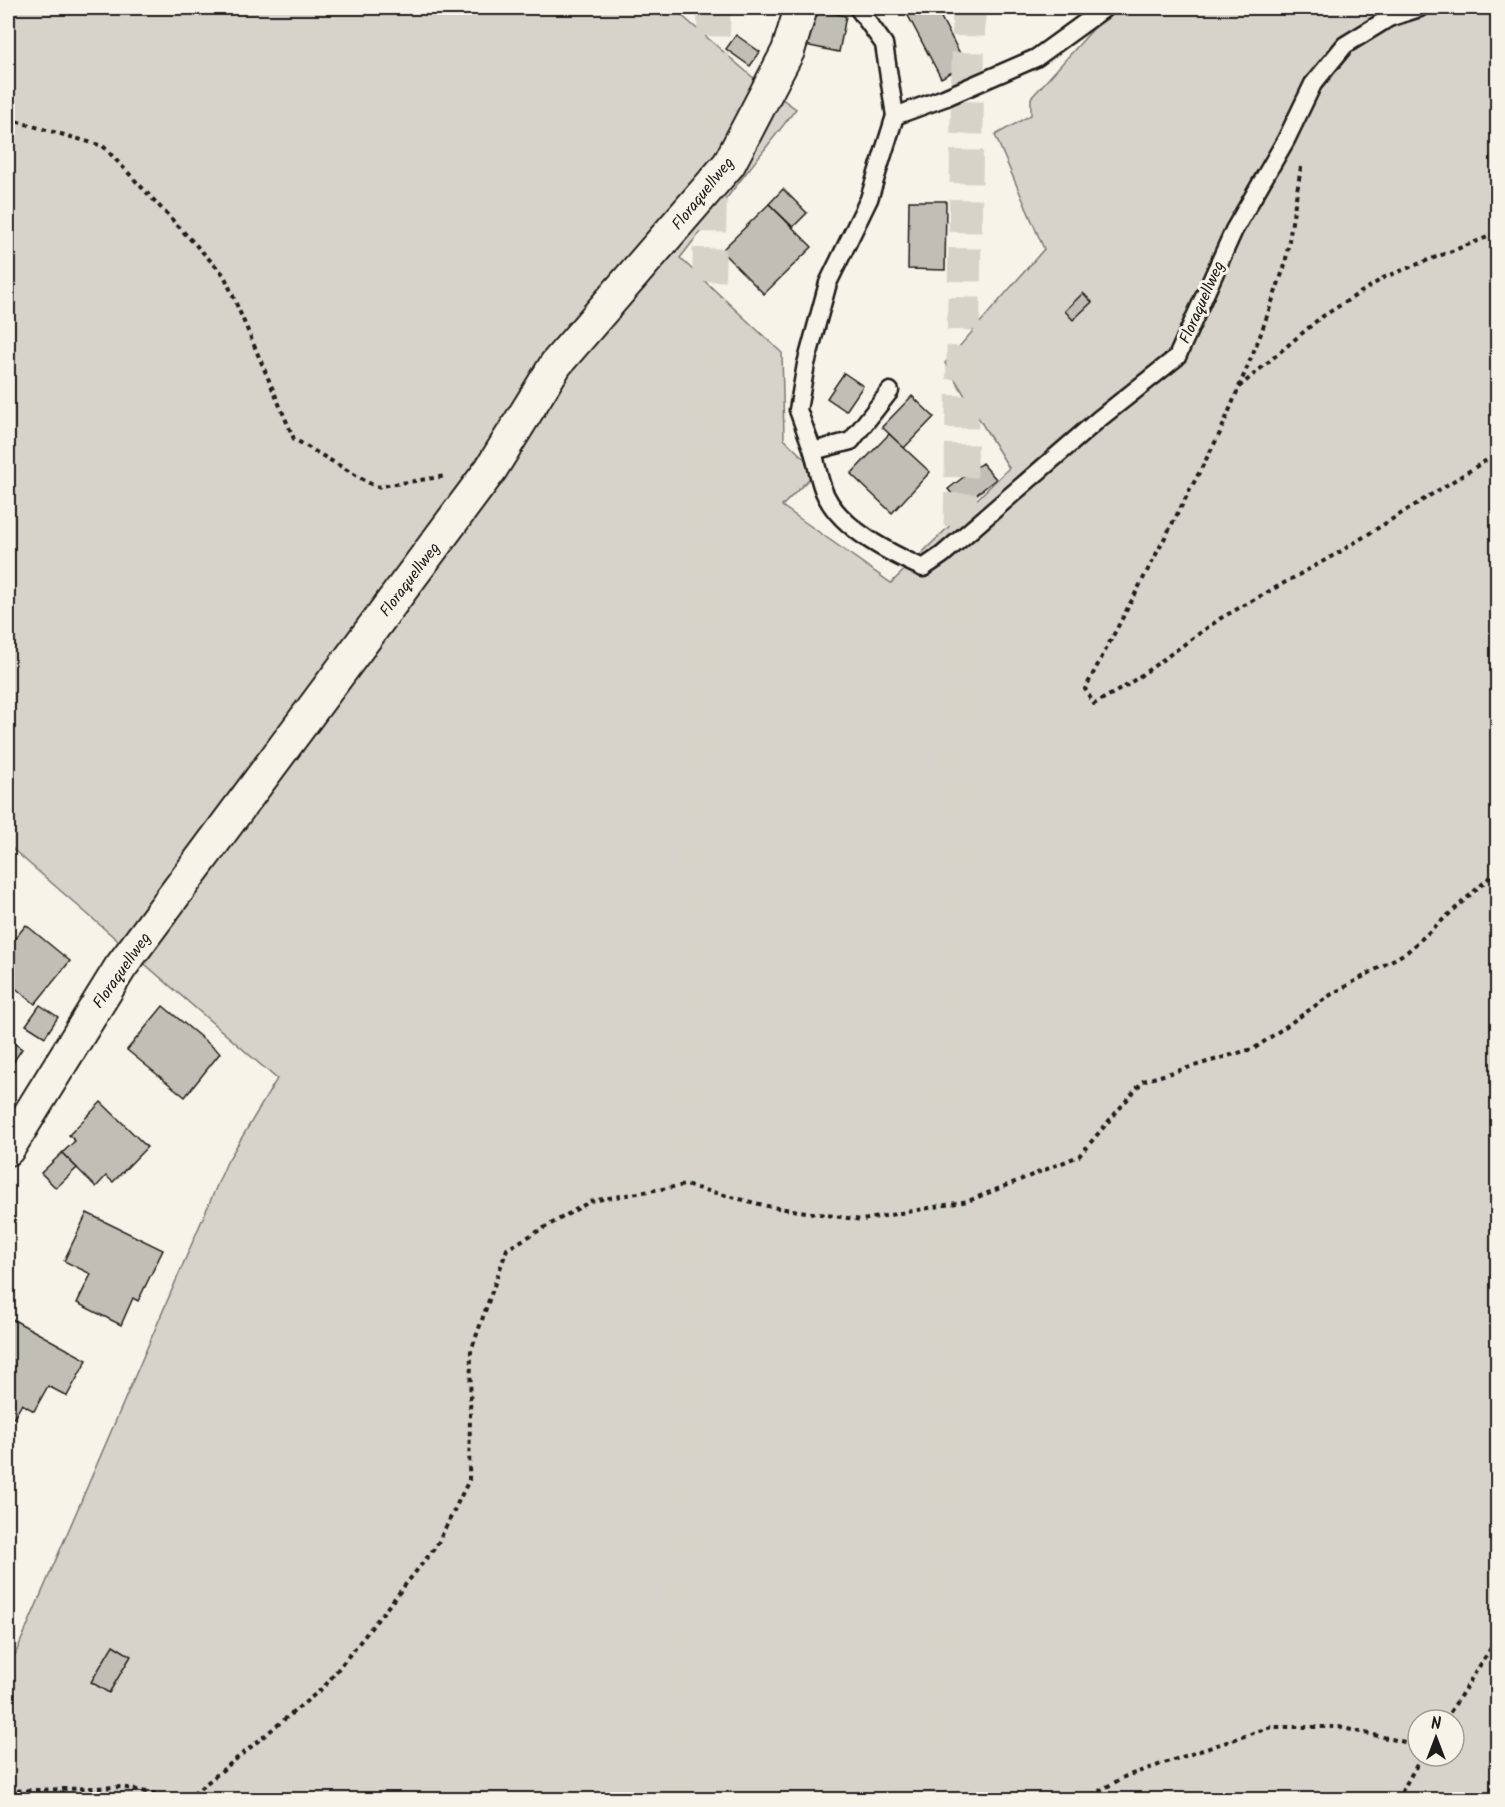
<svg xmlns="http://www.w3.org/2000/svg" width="1505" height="1807" viewBox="0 0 1505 1807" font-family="Kalam,sans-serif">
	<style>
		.green { fill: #d7d3cb; stroke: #7a7874; stroke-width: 1.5; fill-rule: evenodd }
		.building { fill: #c0beb5; stroke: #1c1c1c; stroke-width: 1.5 }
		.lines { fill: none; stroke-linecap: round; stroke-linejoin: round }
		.motorway-tunnel { stroke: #d6d3c9; stroke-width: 33; stroke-dasharray: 33 16; stroke-linecap: butt }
		.service-casing { stroke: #1c1c1c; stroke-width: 21 }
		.minor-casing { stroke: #1c1c1c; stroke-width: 36 }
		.path { stroke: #1c1c1c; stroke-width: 4; stroke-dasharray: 4.5 4.5; stroke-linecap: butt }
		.service { stroke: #f7f3e8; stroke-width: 16 }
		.minor { stroke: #f7f3e8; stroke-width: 32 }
		.labels { text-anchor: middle; stroke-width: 6; stroke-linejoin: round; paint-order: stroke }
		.street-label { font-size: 16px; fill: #1c1c1c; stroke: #f7f3e8 }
	</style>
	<rect width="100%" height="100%" fill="#f7f3e8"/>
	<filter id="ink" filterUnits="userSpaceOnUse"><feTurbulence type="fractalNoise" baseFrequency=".0167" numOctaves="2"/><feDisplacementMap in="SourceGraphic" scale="12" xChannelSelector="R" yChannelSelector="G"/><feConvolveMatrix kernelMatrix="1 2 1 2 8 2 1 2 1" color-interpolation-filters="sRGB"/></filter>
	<g filter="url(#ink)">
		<path class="green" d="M8,8H673L757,81L796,109L680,258L782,353L784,439L817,471L782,506L891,583L1009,468L945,363L1044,249L995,135L1031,115V98L1112,8H1497V1799H8V1671L227,1162L277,1079L8,845ZM1418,1720H1454V1756H1418Z"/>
		<g class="building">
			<polygon points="695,8 735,8 720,26"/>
			<polygon points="904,8 936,8 966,65 941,78"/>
			<polygon points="813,9 846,16 839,52 805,45"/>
			<polygon points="736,35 760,52 750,66 726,49"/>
			<polygon points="783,189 807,213 793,227 769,204"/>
			<polygon points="909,201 946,201 945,270 908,269"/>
			<polygon points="769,204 812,247 764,294 721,251"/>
			<polygon points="1083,293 1092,302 1073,320 1065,311"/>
			<polygon points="844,373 863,386 846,411 827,398"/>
			<polygon points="912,396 934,417 904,448 882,427"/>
			<polygon points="889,434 930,472 892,513 851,474"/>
			<polygon points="982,463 996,479 962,506 948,489"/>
			<polygon points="26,925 70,961 35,1004 8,982 8,947"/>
			<polygon points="40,1005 58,1017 45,1037 26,1025"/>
			<polygon points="163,1006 220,1053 185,1097 127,1050"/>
			<polygon points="8,1039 22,1049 8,1070"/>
			<polygon points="101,1102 147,1147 113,1182 106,1176 96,1187 62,1153 75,1141 69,1135"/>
			<polygon points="62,1153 77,1168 56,1188 41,1173"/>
			<polygon points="87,1213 163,1250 138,1301 133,1298 121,1325 77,1303 91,1274 64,1261"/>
			<polygon points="12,1319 87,1360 67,1396 48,1386 34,1411 22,1404 14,1418 8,1414 8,1369 10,1363 8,1362 8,1328"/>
			<polygon points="113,1645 131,1656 109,1693 91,1682"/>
		</g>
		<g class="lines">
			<g class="motorway-tunnel">
				<polyline points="679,1800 714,8"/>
				<polyline points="938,1800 969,8"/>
			</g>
			<defs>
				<g id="service">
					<polyline points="858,8 884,44 895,116 869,199 828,283 806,364 798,410 813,451 851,441 890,391"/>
					<polyline points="895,116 944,98 1036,58 1105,8"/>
					<path d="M813,451C817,465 819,483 826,496C843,530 890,553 923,568L942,555L1099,419L1177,357L1234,230L1286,140L1313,84L1345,45L1389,18L1420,8"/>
				</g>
				<polyline id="minor" points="8,1149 120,968 491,469 556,364 729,164 788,51 801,8"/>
			</defs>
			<use href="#service" class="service-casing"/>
			<use href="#minor" class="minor-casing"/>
			<g class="path">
				<polyline points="8,119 103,146 224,275 294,439 376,487 446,476"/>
				<polyline points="1301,167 1285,265 1260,336 1220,433 1085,689 1094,704 1126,686 1221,618 1338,553 1498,453"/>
				<polyline points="1239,387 1320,318 1385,277 1498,233"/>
				<polyline points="1445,1720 1498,1637"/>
				<polyline points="8,1791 122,1787 186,1800"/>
				<polyline points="186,1800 324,1687 437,1545 469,1480 471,1351 507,1249 591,1201 685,1185 771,1207 862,1220 968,1201 1079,1156 1143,1081 1255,1048 1332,994 1407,952 1498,870"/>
				<polyline points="1083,1800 1126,1776 1271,1727 1339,1727 1418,1745"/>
				<polyline points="1397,1800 1422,1756"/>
			</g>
			<use href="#service" class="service"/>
			<use href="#minor" class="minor"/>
		</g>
	</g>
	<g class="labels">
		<g class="street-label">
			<text transform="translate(702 193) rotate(-51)" y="6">Floraquellweg</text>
			<text transform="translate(1201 302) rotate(-66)" y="6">Floraquellweg</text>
			<text transform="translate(409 579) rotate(-53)" y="6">Floraquellweg</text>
			<text transform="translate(121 970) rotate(-55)" y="6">Floraquellweg</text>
		</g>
	</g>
	<rect width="1505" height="1807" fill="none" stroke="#f7f3e8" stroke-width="30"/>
	<rect x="15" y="15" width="1475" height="1777" fill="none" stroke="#1c1c1c" stroke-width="2" filter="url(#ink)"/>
	<g transform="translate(1436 1738)"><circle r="28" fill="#f7f3e8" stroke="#9f9d96" stroke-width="1.5"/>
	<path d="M0-4.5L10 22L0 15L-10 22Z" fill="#1c1c1c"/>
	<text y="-9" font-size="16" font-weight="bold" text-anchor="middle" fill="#1c1c1c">N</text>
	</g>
</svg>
